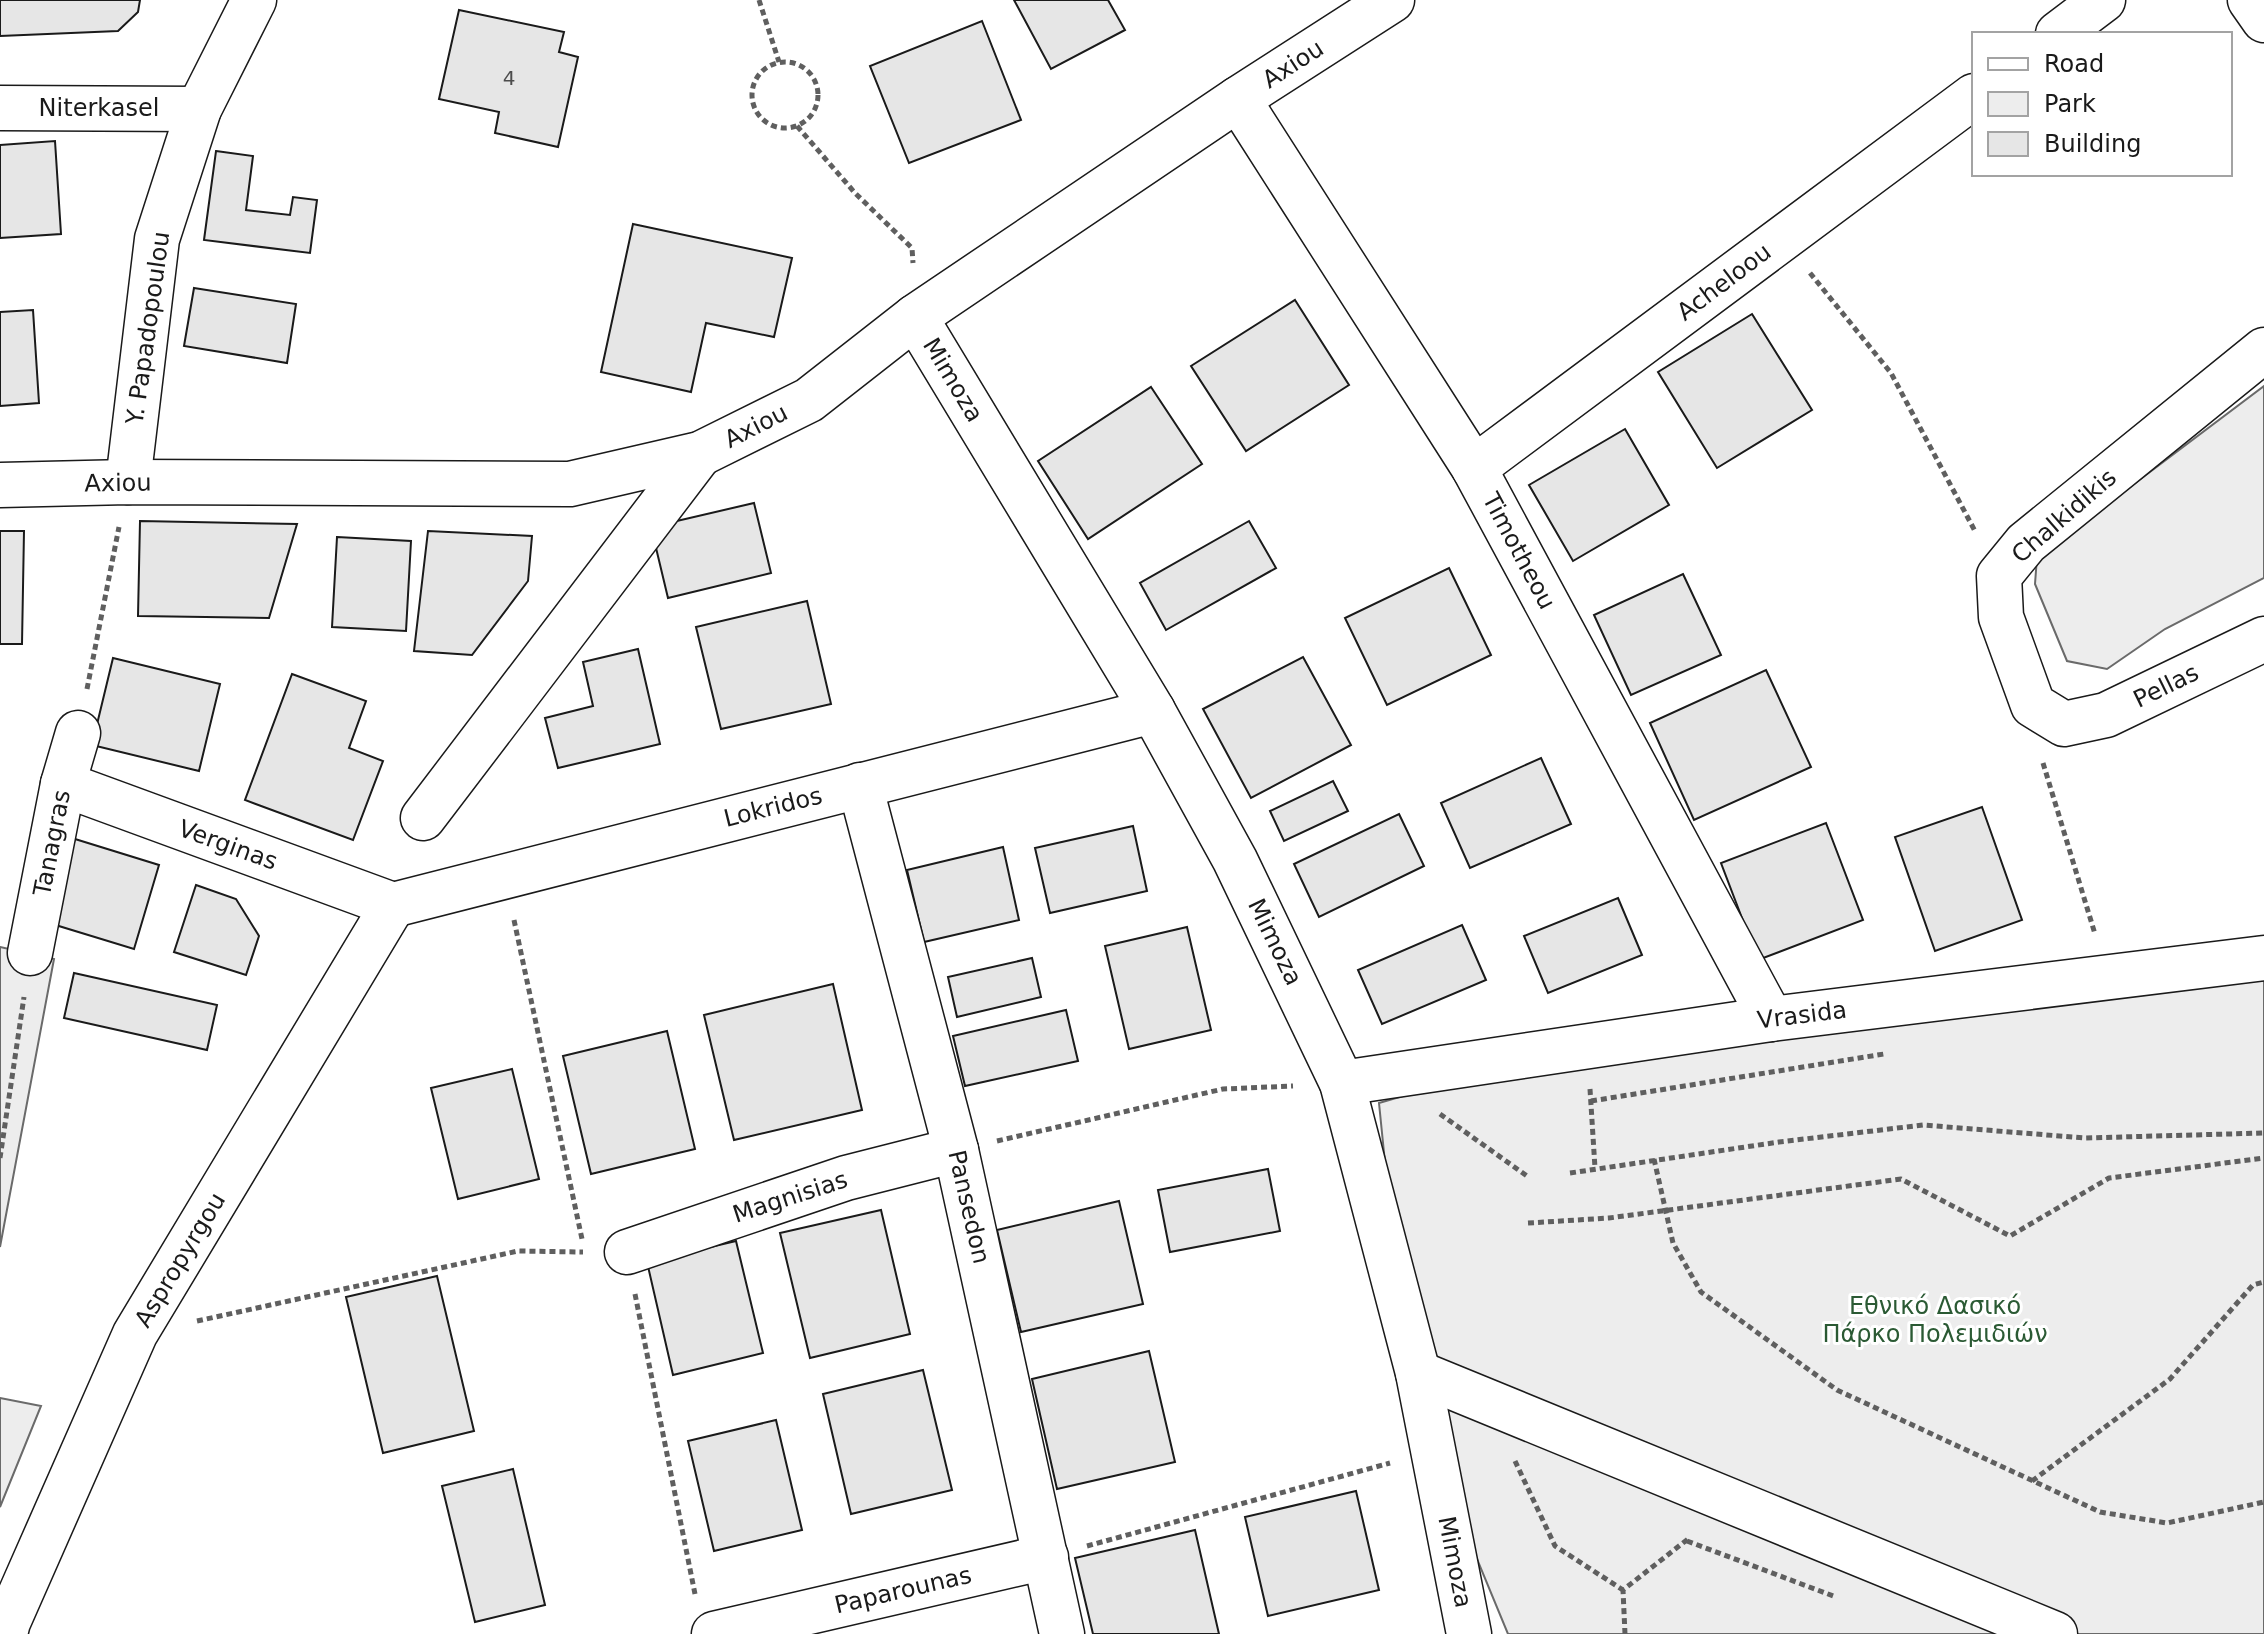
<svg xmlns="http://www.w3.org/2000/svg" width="2264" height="1634" viewBox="0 0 2264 1634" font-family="'DejaVu Sans',sans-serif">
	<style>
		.green { fill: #ededed; stroke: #6a6a6a; stroke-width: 2 }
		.building { fill: #e6e6e6; stroke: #1a1a1a; stroke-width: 2 }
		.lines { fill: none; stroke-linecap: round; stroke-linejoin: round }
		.minor-casing { stroke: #1a1a1a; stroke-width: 47 }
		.path { stroke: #5f5f5f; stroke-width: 5; stroke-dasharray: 6 4; stroke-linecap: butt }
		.minor { stroke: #fff; stroke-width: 44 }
		.labels { text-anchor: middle; stroke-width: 6; stroke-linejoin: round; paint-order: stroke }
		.number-label { font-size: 20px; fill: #4d4d4d }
		.street-label { font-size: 24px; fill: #1a1a1a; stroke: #fff }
		.park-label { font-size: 24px; fill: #2b5a34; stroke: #fff }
	</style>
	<rect width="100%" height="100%" fill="#fff"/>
	<g class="green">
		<polygon points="2264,386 2264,578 2165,629 2107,669 2067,661 2035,584 2037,557"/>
		<polygon points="0,947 54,959 0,1247"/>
		<polygon points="2264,963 2264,1634 1508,1634 1408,1392 1379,1103 1403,1096"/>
		<polygon points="0,1398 41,1406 0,1507"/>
	</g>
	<g class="building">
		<polygon points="0,0 140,0 138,12 118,31 0,36"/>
		<polygon points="1014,0 1108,0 1125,30 1051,69"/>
		<polygon points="459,10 564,32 559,52 578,57 558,147 495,133 499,112 439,99"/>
		<polygon points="982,21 1021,120 909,163 870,66"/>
		<polygon points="55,141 61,234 0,238 0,145"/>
		<polygon points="216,151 253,156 246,210 290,215 293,197 317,200 310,253 204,240"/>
		<polygon points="633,224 792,258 774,337 706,323 691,392 601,372"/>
		<polygon points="194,288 296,304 287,363 184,346"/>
		<polygon points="1295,300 1349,385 1246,451 1191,366"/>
		<polygon points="33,310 39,403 0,406 0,312"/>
		<polygon points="1752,314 1812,410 1717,468 1658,372"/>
		<polygon points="1151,387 1202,464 1088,539 1038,461"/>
		<polygon points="1625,429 1669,505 1573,561 1529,485"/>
		<polygon points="754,503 771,573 668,598 651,527"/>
		<polygon points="140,521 297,524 269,618 138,616"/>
		<polygon points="1249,521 1276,568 1166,630 1140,583"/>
		<polygon points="0,531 24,531 22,644 0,644"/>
		<polygon points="428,531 532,536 528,581 472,655 414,651"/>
		<polygon points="337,537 411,541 406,631 332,627"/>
		<polygon points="1449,568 1491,655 1387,705 1345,618"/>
		<polygon points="1683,574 1721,655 1631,695 1594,615"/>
		<polygon points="807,601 831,704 721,729 696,627"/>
		<polygon points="638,649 660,744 558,768 545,718 593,706 583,662"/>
		<polygon points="1303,657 1351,745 1251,798 1203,709"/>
		<polygon points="113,658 220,684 199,771 92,745"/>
		<polygon points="1766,670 1811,767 1694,820 1650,723"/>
		<polygon points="292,674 366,701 349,748 383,761 353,840 245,800"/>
		<polygon points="1541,758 1571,824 1470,868 1441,803"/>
		<polygon points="1333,781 1348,811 1284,841 1270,811"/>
		<polygon points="1982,807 2022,920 1935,951 1895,837"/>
		<polygon points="1399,814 1424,866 1319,917 1294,864"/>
		<polygon points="1826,823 1863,920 1758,960 1721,863"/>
		<polygon points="1133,826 1147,891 1050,913 1035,848"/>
		<polygon points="75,839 159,865 134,949 49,923"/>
		<polygon points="1003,847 1019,920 924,942 907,870"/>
		<polygon points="196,885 236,899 259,936 246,975 174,952"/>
		<polygon points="1618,898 1642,955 1548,993 1524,936"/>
		<polygon points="1462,925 1486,980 1382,1024 1358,970"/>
		<polygon points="1187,927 1211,1030 1129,1049 1105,946"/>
		<polygon points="1032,958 1041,997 957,1017 948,977"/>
		<polygon points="74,973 217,1005 207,1050 64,1018"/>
		<polygon points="833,984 862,1110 734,1140 704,1015"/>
		<polygon points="1066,1010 1078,1061 965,1086 953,1036"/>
		<polygon points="667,1031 695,1149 591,1174 563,1056"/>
		<polygon points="512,1069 539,1179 458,1199 431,1088"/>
		<polygon points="1268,1169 1280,1231 1170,1252 1158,1190"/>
		<polygon points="1119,1201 1143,1304 1021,1332 997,1230"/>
		<polygon points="881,1210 910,1334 810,1358 780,1233"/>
		<polygon points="736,1241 763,1353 673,1375 647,1262"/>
		<polygon points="437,1276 474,1431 383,1453 346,1297"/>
		<polygon points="1149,1351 1175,1462 1057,1489 1032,1379"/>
		<polygon points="923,1370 952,1490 851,1514 823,1394"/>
		<polygon points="776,1420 802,1530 714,1551 688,1441"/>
		<polygon points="513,1469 545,1605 475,1622 442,1486"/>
		<polygon points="1356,1491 1379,1590 1268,1616 1245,1517"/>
		<polygon points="1195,1530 1219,1634 1093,1634 1075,1558"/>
	</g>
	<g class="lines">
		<defs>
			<g id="minor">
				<polyline points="2250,0 2264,20"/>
				<polyline points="2058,34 2103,0"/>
				<polyline points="1238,99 1474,468 1771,1019"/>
				<polyline points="0,108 199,109"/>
				<polyline points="915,317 1153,711 1235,860 1342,1083 1418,1373 1469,1634"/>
				<polyline points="2264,350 2026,543 1999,576 2001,617 2033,705 2064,724 2106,715 2264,639"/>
				<polyline points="1474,468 1974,96"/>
				<polyline points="128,482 157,239 199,109 254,0"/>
				<polyline points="0,485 128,482 570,484 700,454 809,400 915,317 1238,99 1392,0"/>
				<polyline points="63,784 393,905"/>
				<polyline points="860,785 956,1150 1062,1634"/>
				<polyline points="423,818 700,454"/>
				<polyline points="393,905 1153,711"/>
				<polyline points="30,953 63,784 78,733"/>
				<polyline points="1342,1083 1771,1019 2264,958"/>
				<polyline points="627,1252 846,1178 956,1150"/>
				<polyline points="1418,1373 2055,1634"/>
				<polyline points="5,1634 8,1622 135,1334 393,905"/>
				<polyline points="714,1634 1046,1557"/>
			</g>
		</defs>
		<use href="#minor" class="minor-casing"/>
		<g class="path">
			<polyline points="759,0 779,62"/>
			<circle cx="785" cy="95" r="33"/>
			<polyline points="797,126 855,193 912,248 913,263"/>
			<polyline points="1810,273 1891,373 1976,533"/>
			<polyline points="87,689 119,527"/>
			<polyline points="2043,763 2095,934"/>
			<polyline points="514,920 582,1239"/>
			<polyline points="1590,1089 1595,1168"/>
			<polyline points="1591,1101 1884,1054"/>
			<polyline points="1440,1114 1527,1176"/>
			<polyline points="997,1141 1223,1089 1293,1086"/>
			<polyline points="0,1158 24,997"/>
			<polyline points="1654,1159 1673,1243 1701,1292 1837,1390 2100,1512 2167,1523 2264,1502"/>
			<polyline points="1570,1173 1779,1142 1923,1125 2085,1138 2264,1133"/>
			<polyline points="1528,1223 1609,1218 1901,1179 2010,1236 2109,1178 2264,1158"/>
			<polyline points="635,1294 695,1594"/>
			<polyline points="197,1321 518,1251 583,1252"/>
			<polyline points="1515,1461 1555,1546 1623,1590"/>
			<polyline points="2032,1481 2170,1379 2253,1285 2264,1282"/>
			<polyline points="1687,1541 1836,1597"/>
			<polyline points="1087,1546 1390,1463"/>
			<polyline points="1625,1634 1623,1590 1688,1539"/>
		</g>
		<use href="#minor" class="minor"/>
	</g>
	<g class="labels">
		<g class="number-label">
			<text x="509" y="85">4</text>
		</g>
		<g class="street-label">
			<text transform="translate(1293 64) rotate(-33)" y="8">Axiou</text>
			<text x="99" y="116">Niterkasel</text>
			<text transform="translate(1724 282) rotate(-37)" y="8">Acheloou</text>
			<text transform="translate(148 328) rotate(-82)" y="8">Y. Papadopoulou</text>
			<text transform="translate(953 380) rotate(59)" y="8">Mimoza</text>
			<text transform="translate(756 426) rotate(-27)" y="8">Axiou</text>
			<text transform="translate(118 483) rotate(-1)" y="8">Axiou</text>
			<text transform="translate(2064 516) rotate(-41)" y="8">Chalkidikis</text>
			<text transform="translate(1519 551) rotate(62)" y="8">Timotheou</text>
			<text transform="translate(2166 686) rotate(-26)" y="8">Pellas</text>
			<text transform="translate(773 807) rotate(-14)" y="8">Lokridos</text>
			<text transform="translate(52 843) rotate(-79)" y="8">Tanagras</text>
			<text transform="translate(228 845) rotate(20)" y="8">Verginas</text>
			<text transform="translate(1275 942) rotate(64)" y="8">Mimoza</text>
			<text transform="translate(1802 1015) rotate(-7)" y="8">Vrasida</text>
			<text transform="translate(790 1197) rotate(-18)" y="8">Magnisias</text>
			<text transform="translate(969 1207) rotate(77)" y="8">Pansedon</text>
			<text transform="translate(180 1260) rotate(-59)" y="8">Aspropyrgou</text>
			<text transform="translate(1455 1562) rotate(79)" y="8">Mimoza</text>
			<text transform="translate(903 1590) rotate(-13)" y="8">Paparounas</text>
		</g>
		<g class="park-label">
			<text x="1935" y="1314">Εθνικό Δασικό<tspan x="1935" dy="28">Πάρκο Πολεμιδιών</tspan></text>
		</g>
	</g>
	<rect x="1972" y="32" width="260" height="144" fill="#ffffff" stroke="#a3a3a3" stroke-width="2"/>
	<rect x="1988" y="58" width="40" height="12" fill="#ffffff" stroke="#a3a3a3" stroke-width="2"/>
	<text x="2044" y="72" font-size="24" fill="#1a1a1a">Road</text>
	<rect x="1988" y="92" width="40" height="24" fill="#ededed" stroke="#a3a3a3" stroke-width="2"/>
	<text x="2044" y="112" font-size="24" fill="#1a1a1a">Park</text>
	<rect x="1988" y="132" width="40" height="24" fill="#e6e6e6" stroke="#a3a3a3" stroke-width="2"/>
	<text x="2044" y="152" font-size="24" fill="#1a1a1a">Building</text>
</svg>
